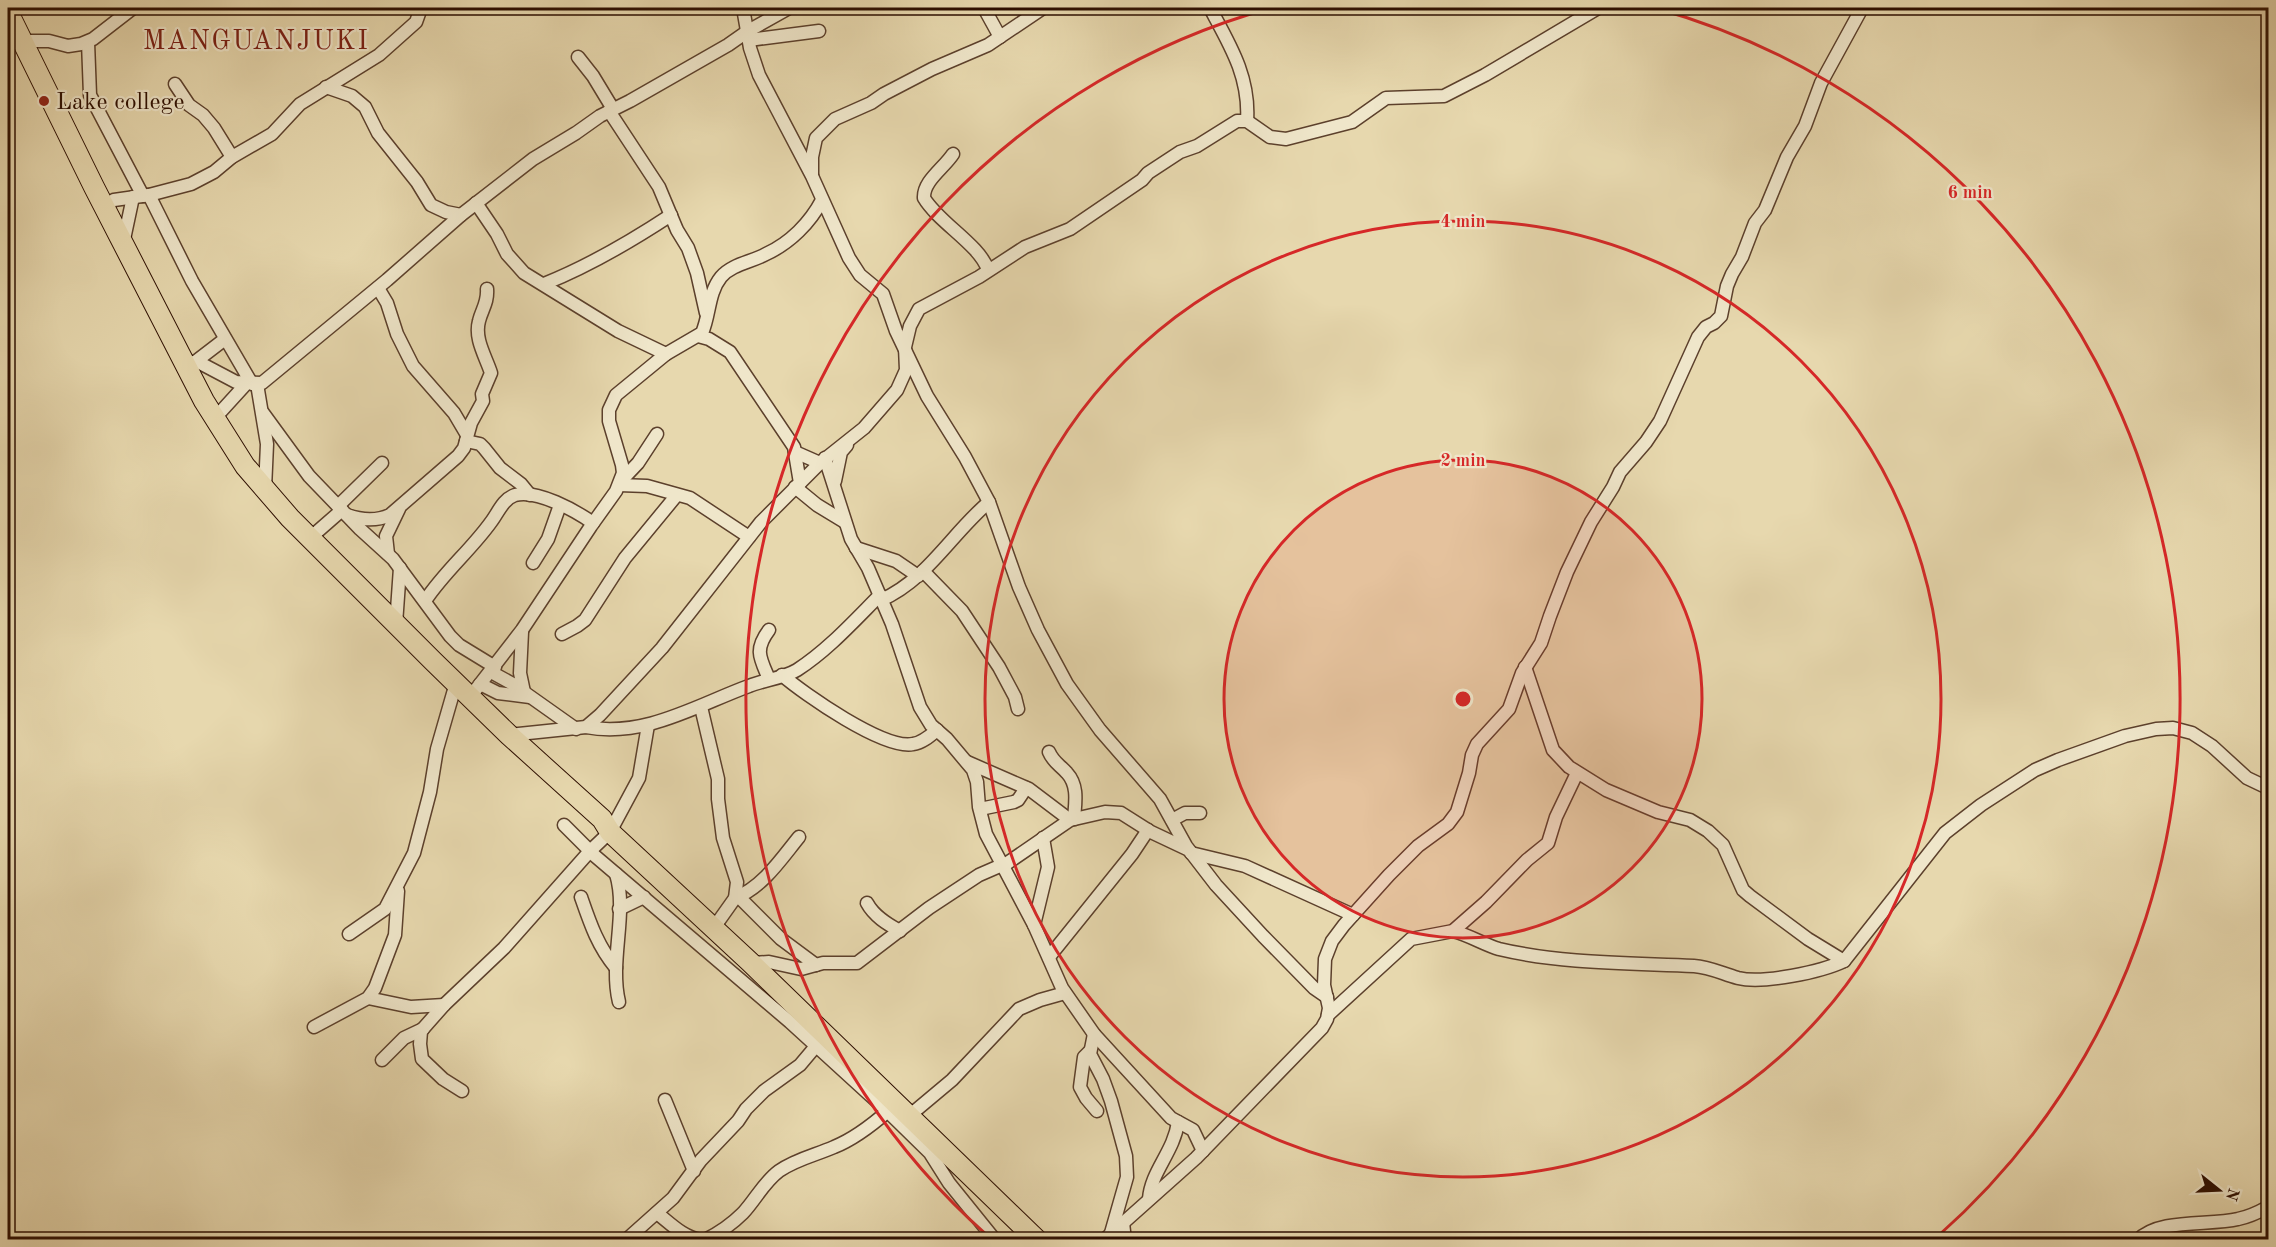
<svg xmlns="http://www.w3.org/2000/svg" width="2276" height="1247" viewBox="0 0 2276 1247" font-family="'Old Standard TT',serif">
	<style>
		.lines { fill: none; stroke-linecap: round; stroke-linejoin: round }
		.street-casing { stroke: #5c402c; stroke-width: 15 }
		.primary-casing { stroke: #2d0e00; stroke-width: 22 }
		.street { stroke: #efe6ca; stroke-width: 12 }
		.primary { stroke: #e7d8ae; stroke-width: 20 }
		.ring { fill: none; stroke: #d62828; stroke-width: 3 }
		.poi-dot { fill: #8f2418; stroke: #efe6ca; stroke-width: 2 }
		.labels { text-anchor: middle; stroke-width: 4.5; stroke-linejoin: round; paint-order: stroke }
		.poi-label { font-size: 24px; fill: #2d0e00; stroke: #efe6ca; text-anchor: start }
		.quarter-label { font-size: 27px; letter-spacing: 1.5px; fill: #7a1f14; stroke: #efe6ca }
		.centre { fill: #d62828; stroke: #efe6ca; stroke-width: 3 }
		.ring-label { font-size: 18px; text-anchor: middle; font-weight: bold; fill: #d62828; stroke: #efe6ca; stroke-width: 4.5; stroke-linejoin: round; paint-order: stroke }
	</style>
	<rect width="100%" height="100%" fill="#e7d8ae"/>
	<filter id="stains"><feTurbulence type="fractalNoise" baseFrequency=".00333" numOctaves="4"/><feColorMatrix values="0 0 0 0 .2 0 0 0 0 .09 0 0 0 0 .02 0 0 0 .5 -.17"/></filter>
	<radialGradient id="worn" r=".72"><stop offset=".6" stop-color="#630" stop-opacity="0"/><stop offset="1" stop-color="#630" stop-opacity=".3"/></radialGradient>
	<g class="lines">
		<defs>
			<g id="street">
				<polyline points="743,8 750,48 759,75 812,176 849,258 860,275 883,294 896,331 927,396 965,457 989,502 1019,587 1038,630 1067,684 1100,730 1160,799 1186,846 1216,885 1263,936 1314,988 1327,997"/>
				<polyline points="984,8 1000,37"/>
				<path d="M1210,8C1230,45 1250,77 1247,121"/>
				<polyline points="749,40 819,31"/>
				<polyline points="22,41 49,41 68,46 81,44 93,39 133,8"/>
				<polyline points="88,42 90,95 143,196"/>
				<polyline points="578,57 593,76 613,109"/>
				<polyline points="175,84 189,105 203,115 214,128 232,157"/>
				<polyline points="326,87 352,96 365,107 378,133 417,182 431,205 446,212 461,215"/>
				<polyline points="609,111 659,187 677,230 688,248 697,273 706,313"/>
				<path d="M953,154C944,168 923,181 924,198C939,223 980,245 988,270"/>
				<polyline points="812,175 812,157 816,138 835,119 871,103 884,94 932,69 988,45 1043,8"/>
				<polyline points="149,195 192,281 252,384"/>
				<polyline points="476,203 497,234 507,254 524,273 618,331 666,354"/>
				<polyline points="104,206 114,200 149,195 191,184 214,172 232,157 272,134 300,104 379,55 416,22 421,8"/>
				<polyline points="123,244 133,197"/>
				<path d="M544,284C589,266 630,242 671,215"/>
				<polyline points="378,288 387,303 397,334 413,366 454,413 467,435"/>
				<polyline points="698,336 709,339 730,352 794,447 800,483"/>
				<polyline points="195,362 225,339"/>
				<polyline points="186,364 194,362 200,363 236,382 262,383 387,280 461,215 533,159 576,133 600,116 630,101 728,45 748,31 789,8"/>
				<polyline points="257,384 267,444 265,489"/>
				<polyline points="263,413 309,476 360,529 393,559 450,636 459,645 495,667"/>
				<polyline points="215,418 246,384"/>
				<polyline points="466,441 480,444 484,448 500,468 521,484 530,495"/>
				<polyline points="795,452 820,463"/>
				<polyline points="825,458 851,539 868,568 892,624 920,707 931,725 947,739 973,770 977,782 979,807 986,834 1034,925 1062,988 1094,1034 1171,1118 1193,1130 1203,1151"/>
				<polyline points="621,481 638,463 657,434"/>
				<polyline points="835,481 841,452 847,445"/>
				<polyline points="619,485 647,486 690,498 749,537"/>
				<polyline points="795,487 817,505 845,522"/>
				<polyline points="338,506 382,463"/>
				<path d="M347,515C361,520 377,521 390,515L458,456L464,448L471,423L483,401L482,394L491,373C486,357 474,339 479,321C482,309 488,303 487,289"/>
				<polyline points="310,538 342,510"/>
				<polyline points="856,548 896,561 918,576"/>
				<polyline points="388,554 386,536 399,509"/>
				<polyline points="533,563 548,539 560,505"/>
				<polyline points="923,571 962,611 999,667 1015,697 1018,709"/>
				<path d="M881,600C927,580 952,533 989,502"/>
				<path d="M425,601C444,572 471,550 491,522C498,513 503,499 515,495C537,489 576,511 593,523"/>
				<polyline points="396,624 400,568"/>
				<polyline points="522,632 520,673 524,692"/>
				<polyline points="562,634 577,626 585,620 625,558 676,496"/>
				<polyline points="1525,667 1553,750 1569,767 1606,790 1658,812 1690,820 1708,831 1723,845 1743,890 1750,896 1808,939 1844,961"/>
				<polyline points="491,672 511,683 576,729"/>
				<path d="M782,675C804,694 884,750 913,744C922,743 930,736 937,730"/>
				<path d="M769,679C760,658 754,650 769,630"/>
				<polyline points="480,684 498,693 530,697"/>
				<path d="M470,697L522,630L591,526L616,491L623,473L622,465L609,421V410L616,395L666,354L702,333C710,315 708,293 721,277C732,264 752,262 766,254C790,243 810,223 822,200"/>
				<polyline points="701,707 718,779 718,799 723,838 737,882 735,898 713,929"/>
				<path d="M586,727C645,738 697,705 749,686C764,680 784,678 797,670C828,650 854,621 880,595"/>
				<polyline points="509,735 586,727 600,715 662,648 761,522 820,463 864,428 897,390 906,370 905,347 910,326 919,309 979,277 1025,247 1070,229 1142,180 1148,173 1180,152 1197,146 1237,121 1247,121 1270,137 1286,139 1352,122 1386,98 1444,96 1485,75 1598,8"/>
				<path d="M1049,752C1053,762 1060,765 1067,773C1079,786 1075,804 1074,819"/>
				<polyline points="967,762 1029,789 1070,820"/>
				<polyline points="980,809 1014,802 1018,800 1026,788"/>
				<polyline points="1172,820 1185,813 1200,813"/>
				<polyline points="564,825 595,856 790,1022 882,1106 930,1153 949,1183 995,1240"/>
				<polyline points="1191,853 1245,866 1353,915"/>
				<polyline points="1003,866 1070,820 1105,812 1121,813 1151,832 1187,849"/>
				<path d="M616,874C628,913 609,961 619,1002"/>
				<path d="M581,897C590,923 598,947 616,968"/>
				<polyline points="739,897 781,939 816,965"/>
				<path d="M735,898C763,887 781,859 799,837"/>
				<path d="M867,903C874,916 887,924 900,931"/>
				<polyline points="619,909 644,897"/>
				<polyline points="1034,925 1048,867 1043,838"/>
				<path d="M1453,931C1469,935 1485,945 1499,949C1562,964 1630,963 1694,966C1710,967 1723,974 1738,978C1763,984 1821,972 1844,961L1945,833L1981,805L2035,770L2058,760L2125,736L2156,729L2173,728L2192,733L2212,746L2247,778L2268,788"/>
				<polyline points="349,934 385,909 414,853 430,792 437,749 456,683"/>
				<polyline points="1049,957 1132,854 1148,830"/>
				<polyline points="751,963 769,962 801,969 823,963 857,963 929,908 979,875 1002,865"/>
				<polyline points="368,998 411,1007 444,1005"/>
				<polyline points="1328,1015 1411,939 1453,931 1486,902 1527,860 1548,843 1556,817 1577,773"/>
				<polyline points="314,1027 368,998 375,988 395,935 398,891"/>
				<polyline points="1094,1034 1090,1054 1103,1079 1111,1101 1126,1156 1127,1177 1111,1233"/>
				<polyline points="1090,1051 1084,1057 1080,1087 1086,1098 1097,1111"/>
				<polyline points="382,1060 404,1038 423,1029"/>
				<polyline points="462,1091 443,1079 422,1059 420,1044 421,1031 444,1005 504,948 590,851 610,832 639,778 648,725"/>
				<polyline points="665,1100 694,1171"/>
				<polyline points="909,1116 952,1080 1019,1009 1040,1000 1065,993"/>
				<path d="M1149,1199C1151,1171 1174,1152 1178,1122"/>
				<path d="M657,1213C671,1224 683,1237 701,1240"/>
				<polyline points="1123,1223 1125,1240"/>
				<polyline points="626,1240 673,1198 701,1160 738,1121 746,1109 764,1091 800,1065 816,1046"/>
				<path d="M705,1240C719,1233 732,1224 743,1213C756,1199 764,1182 779,1171C796,1159 816,1155 834,1147C854,1139 872,1125 888,1111"/>
				<polyline points="1104,1240 1196,1158 1322,1028 1327,1019 1329,1008 1324,985 1325,959 1332,941 1344,925 1389,875 1418,846 1448,824 1457,812 1469,773 1472,755 1477,744 1509,709 1522,673 1541,643 1550,616 1567,572 1591,522 1613,487 1620,472 1646,442 1660,421 1698,337 1706,327 1714,323 1721,316 1727,286 1732,274 1742,257 1755,223 1765,210 1787,157 1805,126 1821,83 1862,8"/>
				<path d="M2138,1240C2159,1218 2209,1226 2238,1219C2248,1217 2259,1212 2268,1207"/>
			</g>
			<polyline id="primary" points="8,12 94,187 204,401 245,466 290,518 433,661 509,735 602,819 610,832 750,962 1037,1240"/>
		</defs>
		<use href="#street" class="street-casing"/>
		<use href="#primary" class="primary-casing"/>
		<use href="#street" class="street"/>
		<use href="#primary" class="primary"/>
	</g>
	<circle cx="1463" cy="699" r="239" fill="#d62828" fill-opacity=".12"/>
	<g class="ring">
		<circle cx="1463" cy="699" r="239"/>
		<circle cx="1463" cy="699" r="478"/>
		<path d="M988 1236A717 717 0 0 1 1271 8M1655 8A717 717 0 0 1 1938 1236"/>
	</g>
	<circle class="poi-dot" cx="44" cy="101" r="6"/>
	<g class="labels">
		<g class="poi-label">
			<text x="56" y="109">Lake college</text>
		</g>
		<g class="quarter-label">
			<text x="256" y="49">MANGUANJUKI</text>
		</g>
	</g>
	<circle cx="1463" cy="699" r="9" class="centre"/>
	<g class="ring-label">
		<text x="1970" y="198">6 min</text>
		<text x="1463" y="227">4 min</text>
		<text x="1463" y="466">2 min</text>
	</g>
	<rect width="2276" height="1247" fill="none" stroke="#e7d8ae" stroke-width="30"/>
	<rect x="9" y="9" width="2258" height="1229" fill="none" stroke="#2d0e00" stroke-width="3"/>
	<rect x="15" y="15" width="2246" height="1217" fill="none" stroke="#2d0e00" stroke-width="1.5"/>
	<g transform="translate(2219 1190) rotate(108)" stroke="#efe6ca" stroke-width="4.5" paint-order="stroke">
	<path d="M0-4.5L10 22L0 15L-10 22Z" fill="#2d0e00"/>
	<text y="-9" font-size="16" font-weight="bold" text-anchor="middle" fill="#2d0e00">N</text>
	</g>
	<rect width="100%" height="100%" filter="url(#stains)"/>
	<rect width="100%" height="100%" fill="url(#worn)"/>
</svg>
